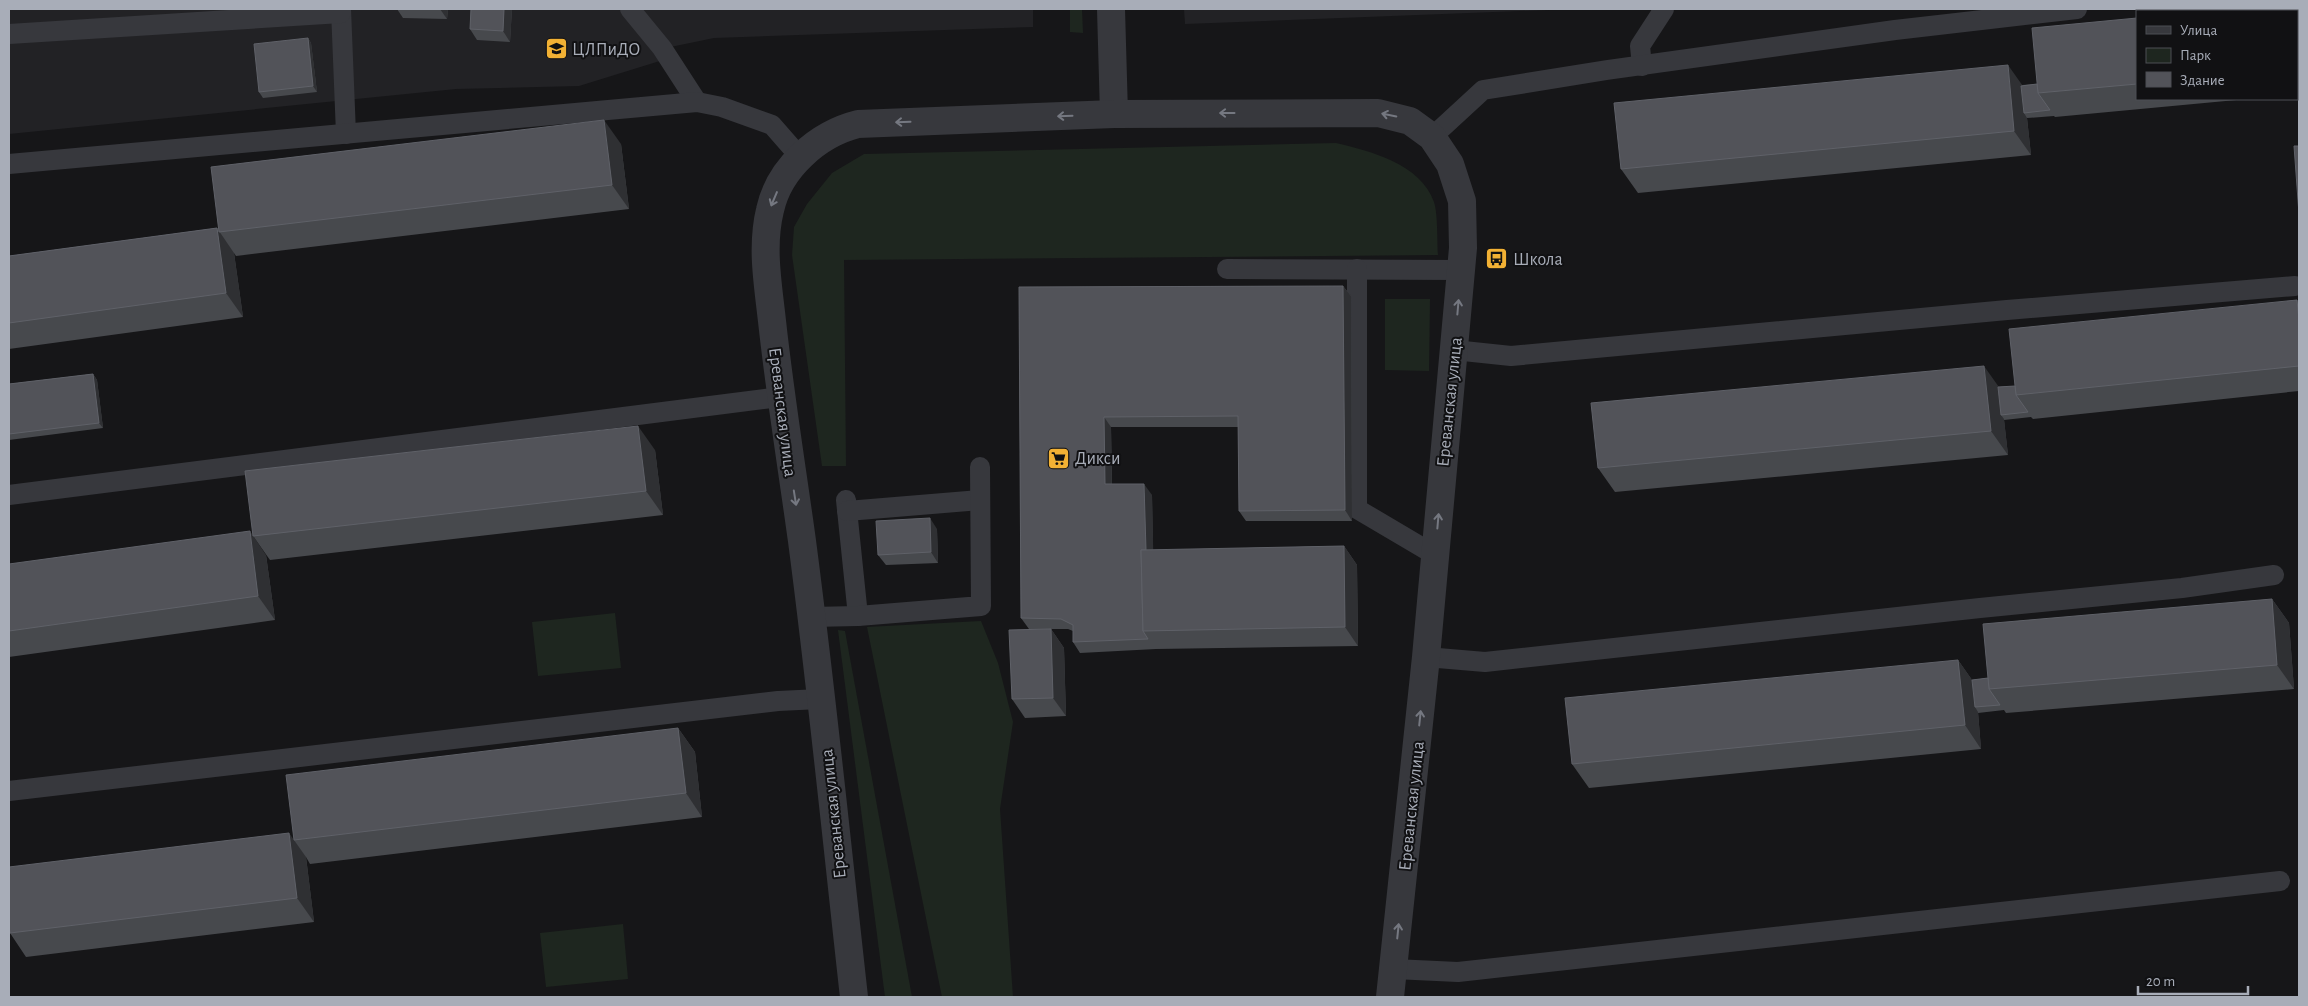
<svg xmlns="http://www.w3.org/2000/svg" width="2308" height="1006" viewBox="0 0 2308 1006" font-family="'Alegreya Sans',sans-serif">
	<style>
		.built { fill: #222225 }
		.green { fill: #1e261f }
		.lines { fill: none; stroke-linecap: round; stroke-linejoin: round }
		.lane { stroke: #37383d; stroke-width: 20 }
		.street { stroke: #37383d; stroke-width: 28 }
		.wall { fill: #47494d }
		.shaded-wall { fill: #2f3033 }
		.building { fill: #525359; stroke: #5f6168 }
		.oneway { stroke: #757881 }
		.labels { text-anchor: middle; stroke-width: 4; stroke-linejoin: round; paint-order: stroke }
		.poi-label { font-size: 18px; fill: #a8adb8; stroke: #111113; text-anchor: start }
		.street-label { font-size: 18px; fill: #a8adb8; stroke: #111113 }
	</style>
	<rect width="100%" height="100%" fill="#161618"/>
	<g class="built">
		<polygon points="9,9 1033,9 1033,27 714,38 656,50 663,60 579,86 456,89 9,134"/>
		<polygon points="1184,9 1574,9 1185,24"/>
	</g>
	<g class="green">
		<polygon points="1070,9 1082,9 1083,33 1070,32"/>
		<path d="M1336,143C1370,151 1421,164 1434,202C1438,214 1437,241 1438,255L844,260L846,466H822L792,255L794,227L807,204L832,173L864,154Z"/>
		<polygon points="1385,299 1430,299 1429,371 1385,370"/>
		<polygon points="615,613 621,668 538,676 532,622"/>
		<polygon points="981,621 998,663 1013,722 1000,809 1013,997 942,997 867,627"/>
		<polygon points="838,630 845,631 912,997 885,997"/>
		<polygon points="623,924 628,979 546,987 540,933"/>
	</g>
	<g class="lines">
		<g class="lane">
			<polyline points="341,9 346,134"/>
			<polyline points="630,9 662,48 697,102"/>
			<polyline points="9,34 341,13"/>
			<polyline points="1642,66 1640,46 1664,9"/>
			<polyline points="1432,137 1483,90 1607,70 1895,30 2077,9"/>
			<polyline points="9,164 697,102 722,107 772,125 800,157"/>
			<polyline points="1227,269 1461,270"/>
			<polyline points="1357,269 1357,509 1435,555"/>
			<polyline points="1454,350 1511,356 2007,310 2295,286"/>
			<polyline points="9,495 780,397"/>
			<polyline points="846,500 858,616"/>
			<polyline points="847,511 980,500"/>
			<polyline points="811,617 858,616 981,606 980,467"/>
			<polyline points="1426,657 1485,662 1980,608 2182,588 2274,575"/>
			<polyline points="9,791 778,701 820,699"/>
			<polyline points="1394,969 1458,972 2280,881"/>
		</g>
		<g class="street">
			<polyline points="1111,9 1114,114"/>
			<path d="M854,997C837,845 822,693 802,541C792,468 780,395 772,321C768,284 761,247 770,210C779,168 818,134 858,124L1114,114L1378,113L1410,121L1432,137L1450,164L1462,201L1463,248L1426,657L1390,997"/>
		</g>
	</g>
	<g class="wall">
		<polygon points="397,9 448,9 447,19 403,18"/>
		<polygon points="471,9 512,9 510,42 477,40 470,29"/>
		<polygon points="2299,9 2299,94 2297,94 2297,11"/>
		<polygon points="2137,18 2137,99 2247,99 2055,117 2054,116 2027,118 2031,155 1638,193 1621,169 2022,85 2037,84"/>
		<polygon points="308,38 311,43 317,92 263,98 259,92"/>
		<polygon points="621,144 629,209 236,256 234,253 243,317 9,349 9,256 217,228 219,231"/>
		<polygon points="1343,286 1351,296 1352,521 1246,521 1239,511 1238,427 1111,427 1112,484 1152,495 1153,550 1344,546 1357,565 1358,646 1156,649 1080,653 1073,642 1073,631 1068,629 1029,629 1021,618 1019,287"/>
		<polygon points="2297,300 2299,303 2299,391 2033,419 2031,417 2004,420 2008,455 1615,492 1598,468 1999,387 2015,386"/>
		<polygon points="93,374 97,380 103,428 9,440 9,384"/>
		<polygon points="655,450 663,515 270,560 253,536"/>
		<polygon points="937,529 938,563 886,565 878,555"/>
		<polygon points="266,555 275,620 9,657 9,564"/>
		<polygon points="2272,599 2289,623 2294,689 2006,713 2004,710 1978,713 1978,712 1981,749 1589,788 1572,764 1958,660 1972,680 1988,678"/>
		<polygon points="1051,629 1064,648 1066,716 1025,718 1012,699"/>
		<polygon points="678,728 695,752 702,817 310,864 306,857 314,922 26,957 10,933 294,840"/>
	</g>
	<g class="shaded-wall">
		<polygon points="440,9 448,9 447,19"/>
		<polygon points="504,9 512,9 510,42 503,31"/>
		<polygon points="308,38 311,43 317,92 313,86"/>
		<polygon points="2008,65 2025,89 2024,113 2027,118 2031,155 2014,131"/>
		<polygon points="604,120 621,144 629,209 612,185"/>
		<polygon points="217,228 234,253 243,317 226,293"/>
		<polygon points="1343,286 1351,296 1352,521 1345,510"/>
		<polygon points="2297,300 2299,303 2299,320"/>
		<polygon points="1984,366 2001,390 2001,415 2004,419 2008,455 1991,431"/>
		<polygon points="93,374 97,380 103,428 99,423"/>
		<polygon points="1104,417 1111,427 1112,495 1105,484"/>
		<polygon points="638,426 655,450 663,515 646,491"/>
		<polygon points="1144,484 1152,495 1155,630 1148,630"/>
		<polygon points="930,518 937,529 938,563 931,552"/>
		<polygon points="250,531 266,555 275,620 258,596"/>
		<polygon points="1344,546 1357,565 1358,646 1345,627"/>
		<polygon points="2272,599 2289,623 2294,689 2277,665"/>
		<polygon points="1051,629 1064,648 1066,716 1053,698"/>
		<polygon points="1958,660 1975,684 1975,707 1978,712 1981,749 1965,725"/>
		<polygon points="678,728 695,752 702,817 686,793"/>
		<polygon points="289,833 306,857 314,922 297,898"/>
	</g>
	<g class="building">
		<polygon points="471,9 504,9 503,31 470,29"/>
		<polygon points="2229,9 2299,9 2299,68 2297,68 2297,11 2203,11"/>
		<polygon points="2137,18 2137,84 2038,93 2032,28"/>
		<polygon points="308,38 313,86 259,92 254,44"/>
		<polygon points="2008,65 2014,131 1621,169 1614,103"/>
		<polygon points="2037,84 2038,93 2050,110 2024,113 2021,86"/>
		<polygon points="604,120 612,185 219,232 211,167"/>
		<polygon points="2294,146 2299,146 2299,214"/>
		<polygon points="217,228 226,293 9,323 9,256"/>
		<polygon points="1343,286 1345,510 1239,511 1238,416 1104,417 1105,484 1144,484 1146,550 1141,550 1143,631 1148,639 1073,642 1073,625 1061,619 1021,618 1019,287"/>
		<polygon points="2297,300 2299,320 2299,366 2016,395 2009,329"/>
		<polygon points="1984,366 1991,431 1598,468 1591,403"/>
		<polygon points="93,374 99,423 9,434 9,384"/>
		<polygon points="2015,386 2016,395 2028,412 2001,415 1998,387"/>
		<polygon points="638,426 646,491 253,536 245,471"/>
		<polygon points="930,518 931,552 878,555 876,521"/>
		<polygon points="250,531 258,596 9,631 9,564"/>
		<polygon points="1344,546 1345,627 1143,631 1141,550"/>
		<polygon points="2272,599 2277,665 1989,689 1983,624"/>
		<polygon points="1051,629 1053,698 1012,699 1009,630"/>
		<polygon points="1958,660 1965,725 1572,764 1565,698"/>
		<polygon points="1988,678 1989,689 2000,705 1975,707 1972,680"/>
		<polygon points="678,728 686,793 294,840 286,775"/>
		<polygon points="289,833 297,898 10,933 9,927 9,867"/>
	</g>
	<defs><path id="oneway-shaft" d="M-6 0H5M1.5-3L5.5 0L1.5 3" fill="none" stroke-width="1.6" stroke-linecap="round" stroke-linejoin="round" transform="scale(1.25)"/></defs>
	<g class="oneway">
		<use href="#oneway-shaft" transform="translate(1227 113) rotate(180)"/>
		<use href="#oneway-shaft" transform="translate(1389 115) rotate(-168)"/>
		<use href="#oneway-shaft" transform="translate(1065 116) rotate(178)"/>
		<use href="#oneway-shaft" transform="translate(903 122) rotate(178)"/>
		<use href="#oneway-shaft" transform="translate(774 199) rotate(113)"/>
		<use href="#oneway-shaft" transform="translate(1458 307) rotate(-85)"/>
		<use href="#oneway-shaft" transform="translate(795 498) rotate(81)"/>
		<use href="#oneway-shaft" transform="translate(1438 521) rotate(-85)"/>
		<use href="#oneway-shaft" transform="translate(1420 718) rotate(-84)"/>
		<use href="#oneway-shaft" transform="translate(1398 931) rotate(-84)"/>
	</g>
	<defs>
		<symbol id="school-square" viewBox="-11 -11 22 22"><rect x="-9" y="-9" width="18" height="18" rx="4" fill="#f2b134" stroke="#111113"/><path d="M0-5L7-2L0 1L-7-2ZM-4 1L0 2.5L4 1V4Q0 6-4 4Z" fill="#111"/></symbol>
		<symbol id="bus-square" viewBox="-11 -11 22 22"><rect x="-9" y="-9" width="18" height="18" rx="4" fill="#f2b134" stroke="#111113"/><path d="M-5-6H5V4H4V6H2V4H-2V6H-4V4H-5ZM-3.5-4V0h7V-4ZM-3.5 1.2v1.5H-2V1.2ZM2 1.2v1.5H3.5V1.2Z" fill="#111"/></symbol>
		<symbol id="supermarket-square" viewBox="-11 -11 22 22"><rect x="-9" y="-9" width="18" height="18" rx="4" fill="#f2b134" stroke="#111113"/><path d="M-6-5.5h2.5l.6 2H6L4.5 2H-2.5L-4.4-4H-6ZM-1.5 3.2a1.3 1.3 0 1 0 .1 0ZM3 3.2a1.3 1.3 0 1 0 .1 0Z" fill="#111"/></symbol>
	</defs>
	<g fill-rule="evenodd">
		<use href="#school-square" x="544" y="36" width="25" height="25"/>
		<use href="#bus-square" x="1484" y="246" width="25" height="25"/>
		<use href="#supermarket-square" x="1046" y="446" width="25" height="25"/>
	</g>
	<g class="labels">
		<g class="poi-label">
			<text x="572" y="55">ЦЛПиДО</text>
			<text x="1513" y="265">Школа</text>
			<text x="1075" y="464">Дикси</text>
		</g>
		<g class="street-label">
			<text transform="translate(1449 402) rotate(-84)" y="6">Ереванская улица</text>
			<text transform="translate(783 412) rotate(83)" y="6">Ереванская улица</text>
			<text transform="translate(1411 806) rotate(-84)" y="6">Ереванская улица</text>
			<text transform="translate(833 814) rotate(-96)" y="6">Ереванская улица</text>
		</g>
	</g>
	<rect width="2308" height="1006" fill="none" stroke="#a8adb8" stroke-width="20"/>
	<rect x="2136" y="10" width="162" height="90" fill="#111113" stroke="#4d4f55"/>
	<rect x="2146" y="26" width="25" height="8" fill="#37383d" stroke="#4d4f55"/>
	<text x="2180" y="35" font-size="15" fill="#a8adb8">Улица</text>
	<rect x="2146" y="48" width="25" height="15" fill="#1e261f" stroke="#4d4f55"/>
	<text x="2180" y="60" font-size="15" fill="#a8adb8">Парк</text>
	<rect x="2146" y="72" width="25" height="15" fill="#525359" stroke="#4d4f55"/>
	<text x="2180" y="85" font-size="15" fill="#a8adb8">Здание</text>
	<path d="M2138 986v8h110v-8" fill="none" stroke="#a8adb8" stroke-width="2.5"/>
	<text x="2146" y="986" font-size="15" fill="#a8adb8" stroke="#111113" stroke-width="4" paint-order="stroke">20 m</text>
</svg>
